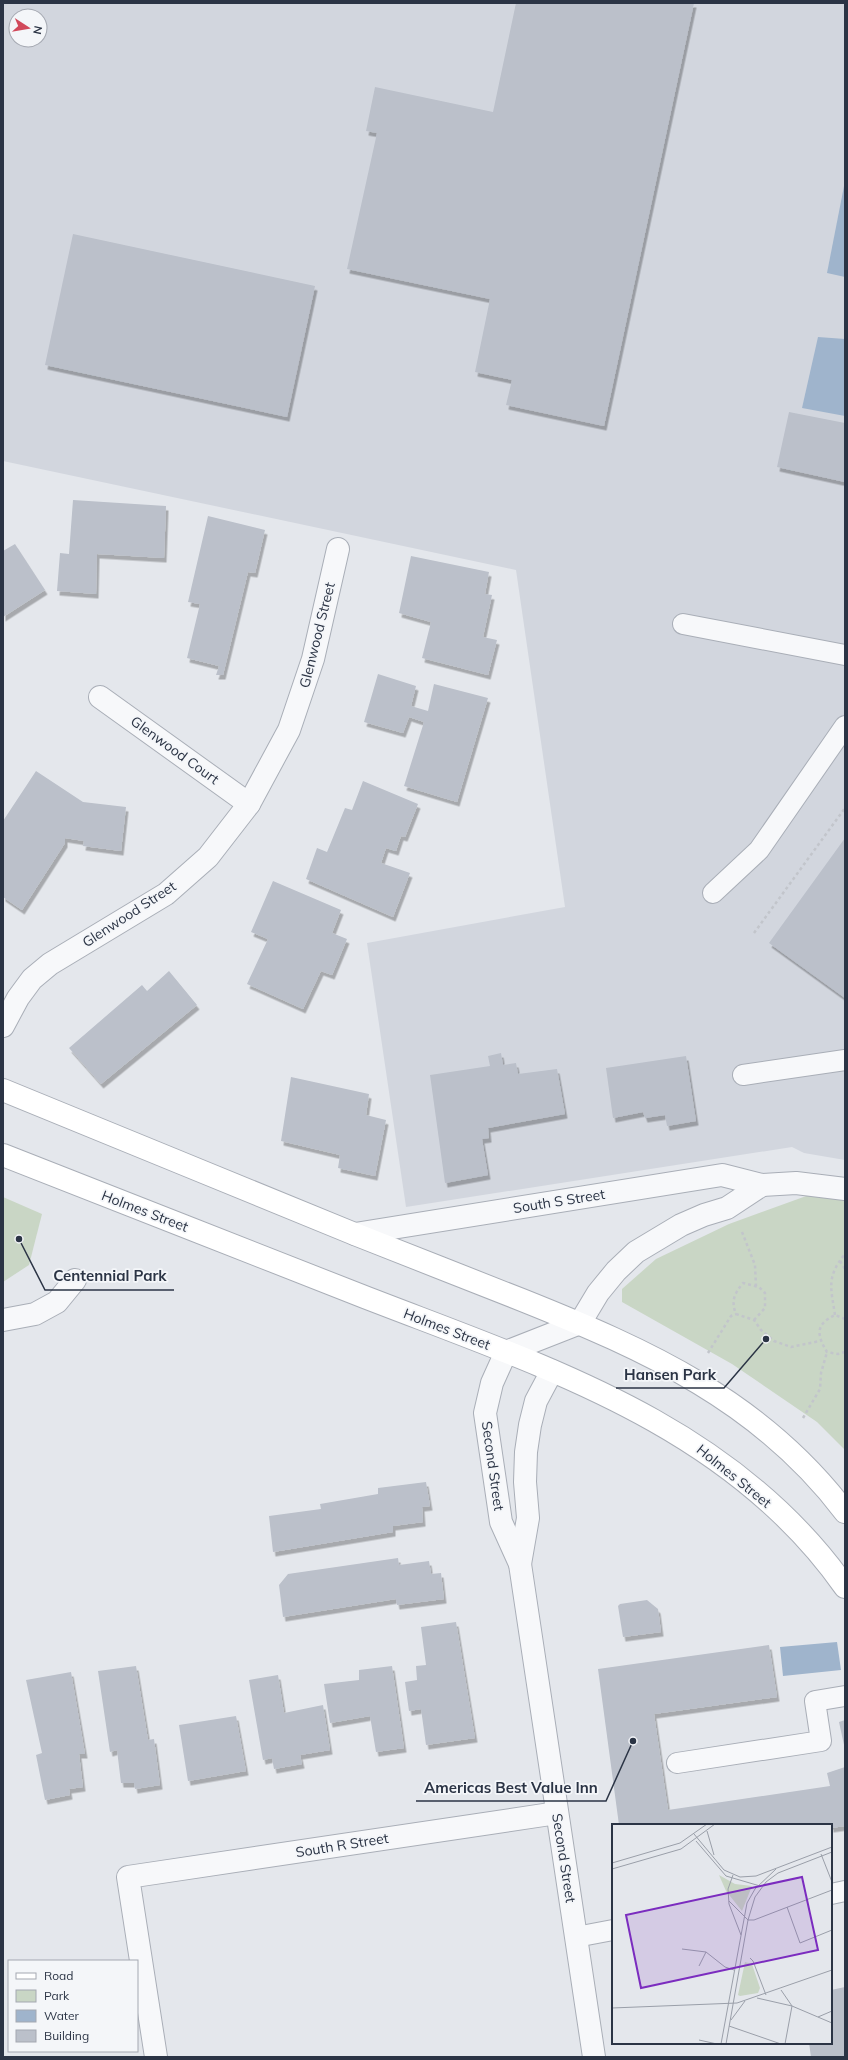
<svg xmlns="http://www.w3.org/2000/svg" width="848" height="2060" viewBox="0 0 848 2060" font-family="Mulish,sans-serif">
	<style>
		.built { fill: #d2d6de; fill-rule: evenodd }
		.green { fill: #c9d6c5 }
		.water { fill: #9fb4cc }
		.building { fill: #bbc0ca; filter: url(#shadow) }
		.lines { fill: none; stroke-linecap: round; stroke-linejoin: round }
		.service-casing { stroke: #a9aeb7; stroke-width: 22 }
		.minor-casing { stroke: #a9aeb7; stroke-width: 24 }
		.secondary-casing { stroke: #a9aeb7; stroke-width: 24 }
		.path { stroke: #c2c5cb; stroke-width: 2.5; stroke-dasharray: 3 3; stroke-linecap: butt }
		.service { stroke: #f7f8fa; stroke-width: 20 }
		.minor { stroke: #f7f8fa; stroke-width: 22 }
		.secondary { stroke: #fff; stroke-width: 22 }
		.labels { text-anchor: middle; stroke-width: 3.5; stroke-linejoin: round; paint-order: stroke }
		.street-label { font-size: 14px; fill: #2b3445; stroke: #f4f6f9 }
		.inset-road { fill: none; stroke: #9a9fa9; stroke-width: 1 }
		.view { fill: #7b2cbf; fill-opacity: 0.15; stroke: #7b2cbf; stroke-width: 2 }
		.inset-edge { fill: none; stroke: #2b3445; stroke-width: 2 }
		.leader { fill: none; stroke: #2b3445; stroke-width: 1.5 }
		.callout-dot { fill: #2b3445; stroke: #f4f6f9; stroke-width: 1.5 }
		.callout-label { font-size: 15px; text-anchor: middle; font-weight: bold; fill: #2b3445; stroke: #f4f6f9; stroke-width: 3.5; stroke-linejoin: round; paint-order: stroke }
	</style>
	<defs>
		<filter id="shadow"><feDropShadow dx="2.5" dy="4.5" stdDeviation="0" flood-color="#0004"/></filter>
	</defs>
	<rect width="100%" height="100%" fill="#e4e7ec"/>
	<path class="built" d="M3,3H845V1160L804,1153L792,1147L406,1207L367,943L565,907L516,570L3,461ZM16,16H40V40H16Z"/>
	<g class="green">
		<polygon points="845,1182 845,1450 817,1422 732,1364 622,1302 622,1289 656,1259 729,1224"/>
		<polygon points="3,1197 42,1214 29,1265 3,1282"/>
	</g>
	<g class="water">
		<polygon points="845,181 845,277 827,273"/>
		<polygon points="818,337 845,339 845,416 802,408"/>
		<polygon points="837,1642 841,1670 783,1676 780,1647"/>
	</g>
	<g class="building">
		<polygon points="516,3 694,3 604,426 506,405 512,380 475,372 490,299 347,269 377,133 366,131 375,87 493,112"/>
		<polygon points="73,234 315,286 287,417 45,365"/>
		<polygon points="789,412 845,423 845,482 777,467"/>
		<polygon points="73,500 166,506 164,558 97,554 96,594 57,591 60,553 69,554"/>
		<polygon points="208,516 265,530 255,573 248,572 223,675 216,675 219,666 187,658 200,604 188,602"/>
		<polygon points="15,544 45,590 3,617 3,551"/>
		<polygon points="411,556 489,572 485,594 492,595 483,637 497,640 488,675 422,658 431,622 399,613"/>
		<polygon points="378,674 416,686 411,706 428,711 434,684 488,698 457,802 404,786 424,722 409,717 403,733 364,722"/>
		<polygon points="36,771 83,802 126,807 121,851 83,846 84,841 65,838 65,843 22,910 3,897 3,821"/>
		<polygon points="363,781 418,804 405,837 401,836 396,851 386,848 381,863 410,873 393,917 306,879 317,848 327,852 345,808 352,810"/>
		<polygon points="845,838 845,998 769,943"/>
		<polygon points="273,881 341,910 332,933 347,939 332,975 321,971 303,1009 247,984 268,939 251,932"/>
		<polygon points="169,971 197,1005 101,1084 69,1048 142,985 147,991"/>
		<polygon points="501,1053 503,1065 516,1063 518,1074 557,1069 565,1114 488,1128 489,1138 482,1139 488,1175 445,1183 430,1075 490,1066 488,1056"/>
		<polygon points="686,1056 696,1121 667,1126 665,1115 645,1118 643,1112 613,1118 606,1068"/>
		<polygon points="291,1077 369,1094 366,1115 386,1120 375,1176 338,1168 340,1155 281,1141"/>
		<polygon points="426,1482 430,1506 422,1507 423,1522 393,1526 393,1532 273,1552 269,1516 321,1509 320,1504 378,1494 378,1488"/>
		<polygon points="398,1558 399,1565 429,1561 431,1574 441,1573 444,1599 397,1605 396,1599 283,1617 279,1585 288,1574"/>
		<polygon points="647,1600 658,1609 661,1632 623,1637 618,1606 620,1604"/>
		<polygon points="456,1622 475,1738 426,1745 421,1709 409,1711 405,1682 417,1680 416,1666 426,1665 421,1627"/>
		<polygon points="769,1645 777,1697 654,1714 668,1810 830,1786 827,1773 845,1767 845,1826 831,1828 831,1825 619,1825 598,1669"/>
		<polygon points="136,1666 148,1740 154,1739 160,1785 135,1789 134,1783 121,1783 117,1750 110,1752 98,1671"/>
		<polygon points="392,1666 404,1748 376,1752 370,1716 330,1723 324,1684 359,1680 359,1670"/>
		<polygon points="71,1672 85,1754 79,1754 83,1787 69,1789 70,1795 45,1800 36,1755 42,1753 26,1680"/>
		<polygon points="278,1675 284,1713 323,1705 330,1750 300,1755 302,1764 274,1769 272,1758 263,1760 249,1680"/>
		<polygon points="236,1716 246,1771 188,1781 179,1725"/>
		<polygon points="845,1720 845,1745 844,1745 839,1722"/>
		<polygon points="845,1987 845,2057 811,2057 809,2043 831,2043 831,1990"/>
	</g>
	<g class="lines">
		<defs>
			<g id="service">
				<polyline points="683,624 845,655"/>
				<polyline points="713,893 759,850 845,726"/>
				<polyline points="743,1075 845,1060"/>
				<polyline points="677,1763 821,1741 815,1701 845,1696"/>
				<polyline points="831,1894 845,1891"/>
				<polyline points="576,1937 613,1930"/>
			</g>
			<g id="minor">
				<polyline points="100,697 249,804"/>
				<polyline points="3,1026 18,998 32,979 50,964 166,894 208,857 249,804 289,730 313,659 338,549"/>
				<polyline points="355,1234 722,1175 762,1185 796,1183 845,1189"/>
				<polyline points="3,1320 35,1314 57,1302 75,1280"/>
				<polyline points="520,1564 528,1518 525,1482 526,1452 530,1425 536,1401 552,1371"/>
				<polyline points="156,2057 128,1877 557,1813"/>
				<polyline points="594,2057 520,1564 501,1522 485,1413 492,1383 506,1352 580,1323 598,1293 616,1271 636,1252 681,1225 704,1215 727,1208 762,1185"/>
			</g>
			<g id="secondary">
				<path d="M3,1090C121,1138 239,1187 357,1235C412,1257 467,1278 522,1300C647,1350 761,1401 845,1512"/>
				<path d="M3,1155C123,1202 242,1249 362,1296C539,1365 730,1423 845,1587"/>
			</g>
		</defs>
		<use href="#service" class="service-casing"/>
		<use href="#minor" class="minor-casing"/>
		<use href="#secondary" class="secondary-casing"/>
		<g class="path">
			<polyline points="754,933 845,808"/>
			<polyline points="742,1232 755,1265 756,1286"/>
			<polyline points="840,1261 845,1269"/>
			<path d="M835,1315C831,1288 826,1277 845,1254"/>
			<path d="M845,1319L835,1315C816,1324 816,1334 827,1352L838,1354L845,1352"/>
			<path d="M754,1320L765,1308V1293L759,1287L743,1283C734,1294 731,1301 736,1314L754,1320L761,1330L774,1341L791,1347L820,1341"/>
			<polyline points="708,1353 731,1316 736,1314"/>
			<polyline points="803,1418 820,1389 821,1373 827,1352"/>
		</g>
		<use href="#service" class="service"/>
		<use href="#minor" class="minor"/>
		<use href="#secondary" class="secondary"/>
	</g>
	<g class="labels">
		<g class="street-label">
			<text transform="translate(317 635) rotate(-76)" y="5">Glenwood Street</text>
			<text transform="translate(175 750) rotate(36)" y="5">Glenwood Court</text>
			<text transform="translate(129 914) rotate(-33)" y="5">Glenwood Street</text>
			<text transform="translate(559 1201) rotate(-9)" y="5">South S Street</text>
			<text transform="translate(145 1211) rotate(21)" y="5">Holmes Street</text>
			<text transform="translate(447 1329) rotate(21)" y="5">Holmes Street</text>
			<text transform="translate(493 1466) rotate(82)" y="5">Second Street</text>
			<text transform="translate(734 1476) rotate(39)" y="5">Holmes Street</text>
			<text transform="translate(342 1845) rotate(-9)" y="5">South R Street</text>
			<text transform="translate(564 1858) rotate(81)" y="5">Second Street</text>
		</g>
	</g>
	<g transform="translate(612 1824)">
		<rect width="220" height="220" fill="#e4e7ec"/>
		<path d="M107,51L123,60L140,62L130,87L114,67ZM133,138L140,140L148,164L146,169L128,172L126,171Z" fill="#c9d6c5"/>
		<path class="inset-road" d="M95,7L102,31M82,10L112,46L128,53L144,52L220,23M84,17L114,52L148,62M209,30L220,58M0,39L68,19L95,0M0,45L69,25L103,0M121,51L116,65L117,80L129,111M117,77L136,96H142L220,66M175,83L188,119L220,106M70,125L94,128L113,143L122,146M138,134L141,137L154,171M87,142L94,128M169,166L180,182M145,174L180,182L220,199M0,184L125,179L220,146M206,193L220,187M119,196L133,177M117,202L169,220M87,216L105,220M109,220L135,79L143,65L164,45M114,220L136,96L143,73L154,58L166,49L220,28M173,220L180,182"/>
		<path class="view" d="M190,53L206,126L29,164L14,91Z"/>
		<rect width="220" height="220" class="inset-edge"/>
	</g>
	<path class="leader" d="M19 1239L45 1290H174M766 1339L724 1388H616M633 1741L606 1801H416"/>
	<g class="callout-dot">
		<circle cx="19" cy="1239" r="4"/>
		<circle cx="766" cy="1339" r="4"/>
		<circle cx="633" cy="1741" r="4"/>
	</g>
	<g class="callout-label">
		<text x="110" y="1281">Centennial Park</text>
		<text x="670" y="1380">Hansen Park</text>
		<text x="511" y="1793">Americas Best Value Inn</text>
	</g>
	<rect width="848" height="2060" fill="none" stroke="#2b3445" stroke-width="8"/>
	<rect x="8" y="1960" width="130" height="92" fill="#f4f6f9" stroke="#a4a8b1"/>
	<rect x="16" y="1973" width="20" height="6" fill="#ffffff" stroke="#a4a8b1"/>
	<text x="44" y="1980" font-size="12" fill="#2b3445">Road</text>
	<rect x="16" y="1990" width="20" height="12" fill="#c9d6c5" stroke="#a4a8b1"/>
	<text x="44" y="2000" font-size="12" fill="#2b3445">Park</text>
	<rect x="16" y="2010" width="20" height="12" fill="#9fb4cc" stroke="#a4a8b1"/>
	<text x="44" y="2020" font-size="12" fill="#2b3445">Water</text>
	<rect x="16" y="2030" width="20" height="12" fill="#bbc0ca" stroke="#a4a8b1"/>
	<text x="44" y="2040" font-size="12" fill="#2b3445">Building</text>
	<g transform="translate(28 28) rotate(102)"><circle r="19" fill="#f4f6f9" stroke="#a4a8b1"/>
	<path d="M0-3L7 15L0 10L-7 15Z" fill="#d1495b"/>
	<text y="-6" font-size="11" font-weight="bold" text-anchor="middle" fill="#2b3445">N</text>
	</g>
</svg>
